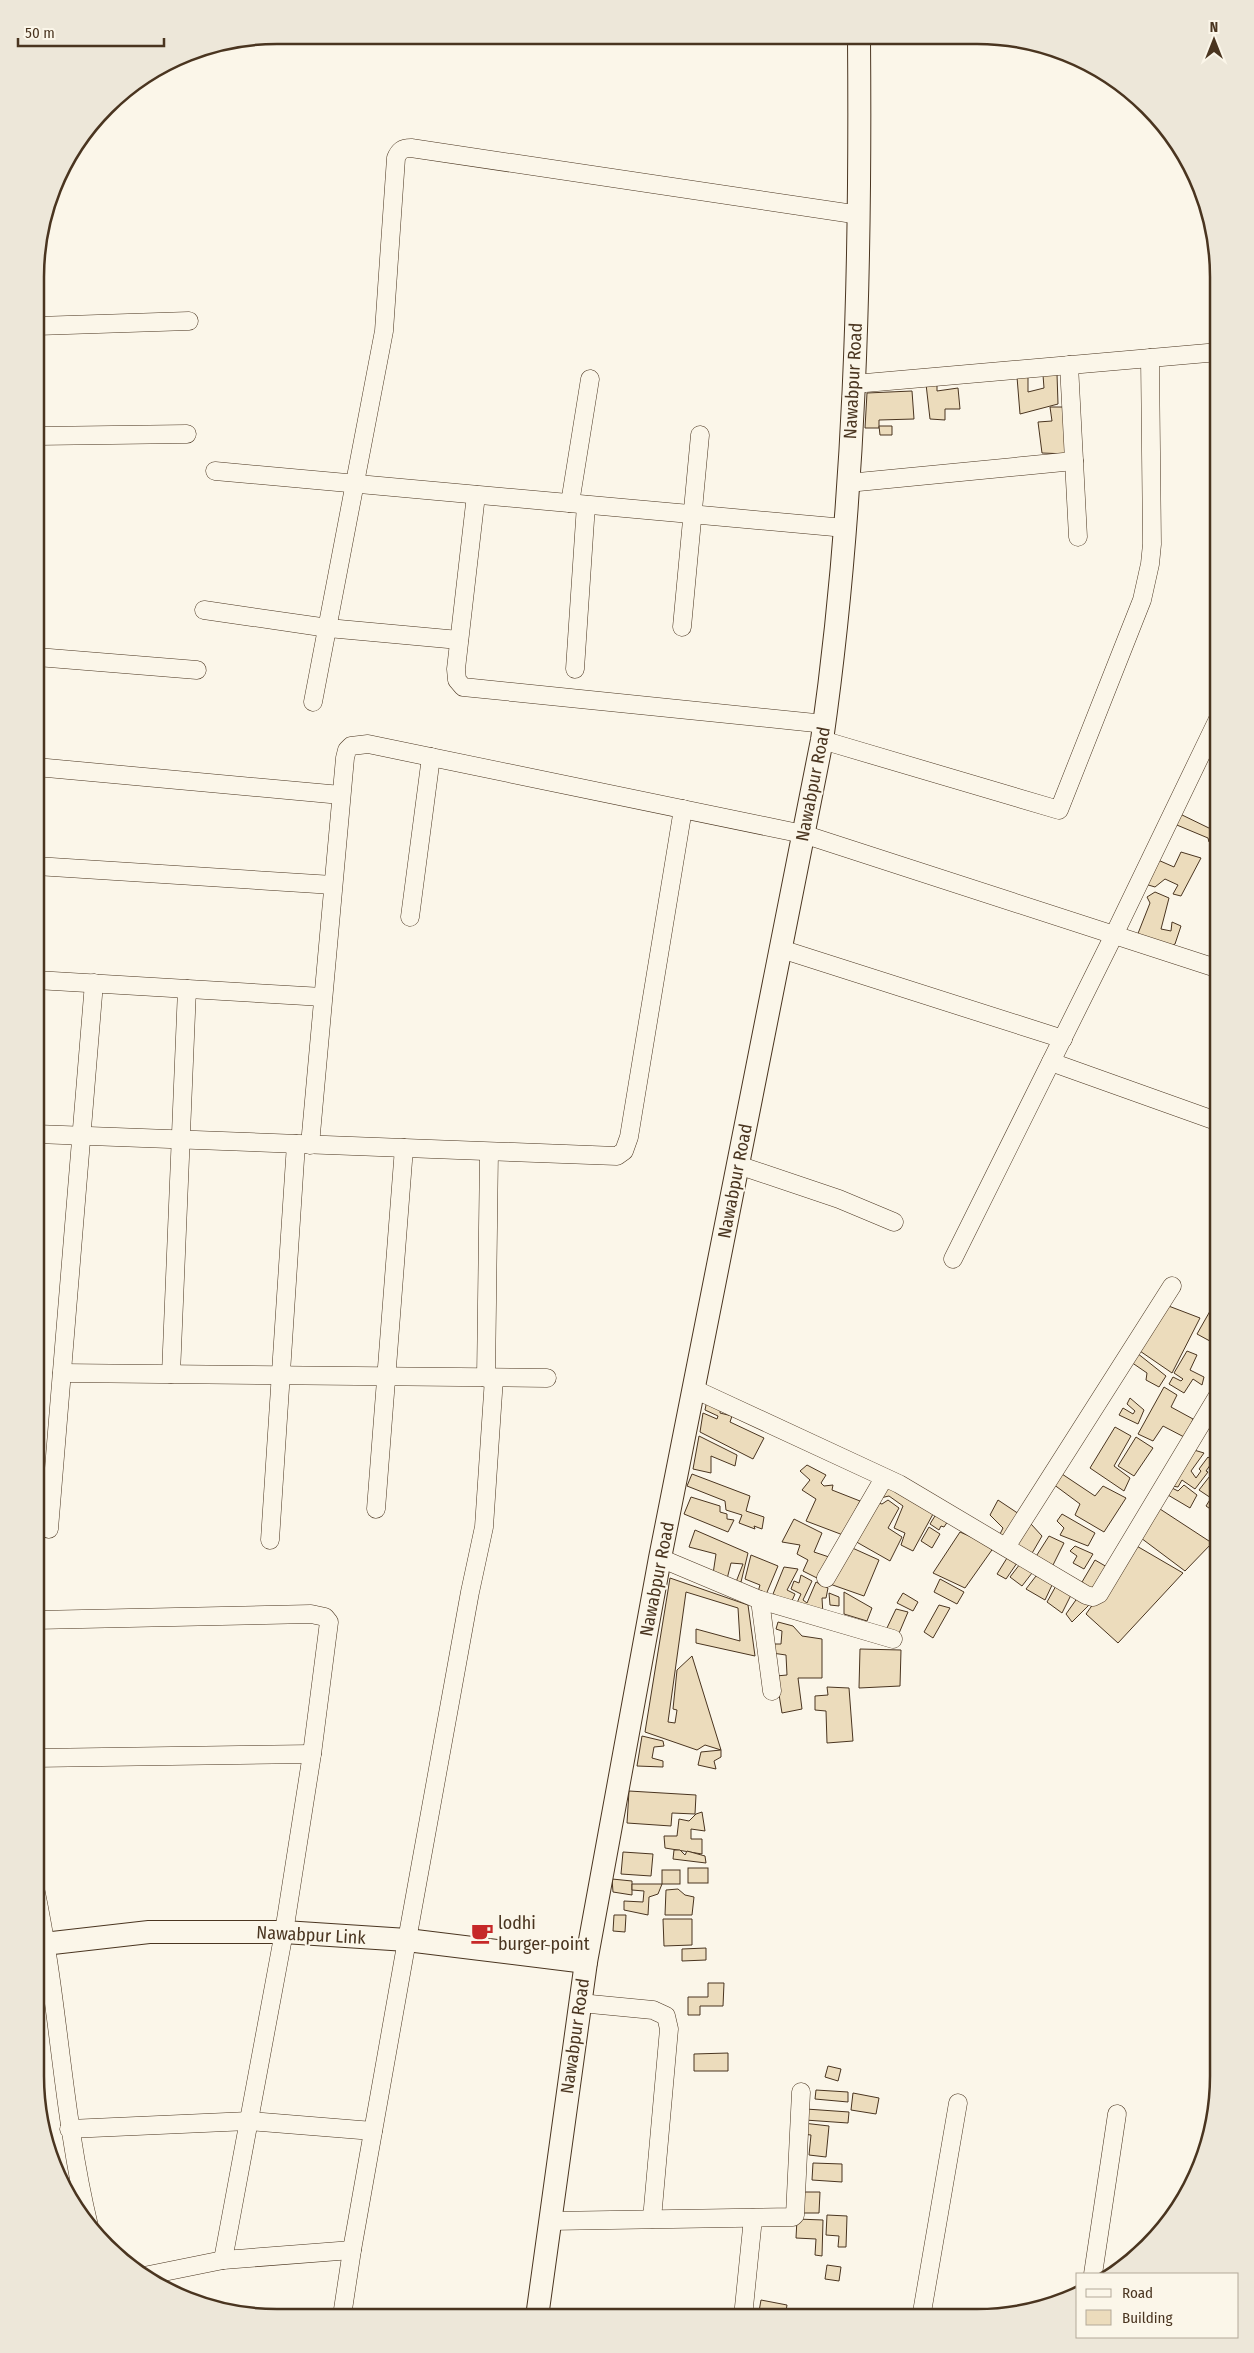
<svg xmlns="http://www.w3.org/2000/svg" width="1254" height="2353" viewBox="0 0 1254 2353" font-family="'Fira Sans Condensed',sans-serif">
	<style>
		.building { fill: #ecdcbc; stroke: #4a3520 }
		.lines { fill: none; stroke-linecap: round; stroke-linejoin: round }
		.minor-casing { stroke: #4a3520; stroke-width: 19 }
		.tertiary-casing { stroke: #4a3520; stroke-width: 24 }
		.minor { stroke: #fbf6e9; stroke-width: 18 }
		.tertiary { stroke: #fbf6e9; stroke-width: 22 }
		.labels { text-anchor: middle; stroke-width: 4; stroke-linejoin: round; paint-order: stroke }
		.street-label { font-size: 18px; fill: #4a3520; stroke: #fbf6e9 }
		.poi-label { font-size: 18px; fill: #4a3520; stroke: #fbf6e9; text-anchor: start }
		.rim { fill: none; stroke: #4a3520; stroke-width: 2.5 }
	</style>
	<rect width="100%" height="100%" fill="#fbf6e9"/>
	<g class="building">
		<polygon points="1057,374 1058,404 1020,414 1017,377 1028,376 1028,392 1044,388 1043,375"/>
		<polygon points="937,383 937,391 958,388 960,409 945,409 945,420 930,419 926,384"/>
		<polygon points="912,391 914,419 879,420 879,428 865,428 867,393"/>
		<polygon points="1050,407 1066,407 1068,454 1042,453 1038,422 1052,421"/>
		<polygon points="879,426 892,426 892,435 880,435"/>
		<polygon points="1178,813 1213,830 1219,824 1219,849 1209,842 1208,838 1172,823"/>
		<polygon points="1181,852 1201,858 1181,896 1173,894 1178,885 1165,879 1155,887 1145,884 1158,860 1174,867"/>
		<polygon points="1155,892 1169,898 1161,929 1171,931 1172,922 1181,926 1175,944 1171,946 1137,936 1150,903 1147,897"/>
		<polygon points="1218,1297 1219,1298 1219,1346 1197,1334"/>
		<polygon points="1166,1305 1200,1318 1172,1373 1137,1349"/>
		<polygon points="1187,1351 1197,1355 1190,1370 1204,1377 1202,1385 1193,1379 1184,1393 1169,1384 1173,1377 1181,1381 1183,1379 1174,1373"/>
		<polygon points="1137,1353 1166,1376 1159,1387 1146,1380 1147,1373 1131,1362"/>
		<polygon points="1164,1387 1177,1395 1171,1407 1193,1419 1186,1438 1163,1426 1153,1441 1138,1434"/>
		<polygon points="1130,1398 1144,1410 1138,1424 1119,1415 1123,1408 1133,1414 1135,1411 1127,1404"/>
		<polygon points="707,1400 721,1405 720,1413 732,1416 730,1422 764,1438 753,1459 700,1432 703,1413 717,1419 718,1416 705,1410"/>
		<polygon points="1115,1427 1131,1436 1114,1466 1130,1478 1124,1491 1090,1468"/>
		<polygon points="699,1436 737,1455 735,1466 711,1456 711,1473 693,1469"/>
		<polygon points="1136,1437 1153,1448 1134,1476 1118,1466"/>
		<polygon points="1194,1450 1204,1453 1191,1471 1196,1478 1201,1471 1199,1469 1208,1457 1213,1461 1206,1471 1208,1472 1195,1489 1182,1480 1178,1487 1172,1486"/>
		<polygon points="807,1465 826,1475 821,1483 824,1486 833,1485 832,1490 860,1501 843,1535 806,1521 816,1499 802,1490 810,1480 800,1471"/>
		<polygon points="1059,1472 1095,1496 1103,1486 1126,1498 1104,1532 1075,1515 1080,1504 1053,1484"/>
		<polygon points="1213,1472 1219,1476 1216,1483 1219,1485 1219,1492 1216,1497 1216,1500 1219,1498 1219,1515 1206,1506 1211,1498 1199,1490"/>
		<polygon points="692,1474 750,1496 746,1511 764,1517 762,1529 754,1526 755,1529 739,1523 742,1515 726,1510 725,1501 687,1486"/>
		<polygon points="886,1484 933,1514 913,1551 901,1545 905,1533 894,1528 903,1506 889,1496 880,1498"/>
		<polygon points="1184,1485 1197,1495 1190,1508 1168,1495 1172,1488 1178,1491"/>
		<polygon points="691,1497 720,1506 720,1512 727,1514 727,1519 734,1520 728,1532 684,1514"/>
		<polygon points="888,1500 899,1508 888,1528 902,1537 890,1561 853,1540 875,1502 882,1504"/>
		<polygon points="998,1500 1019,1514 1003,1539 999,1536 1003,1528 990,1515"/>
		<polygon points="1160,1509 1212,1543 1185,1571 1141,1538"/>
		<polygon points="938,1511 950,1518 944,1527 941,1526 939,1530 930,1524"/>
		<polygon points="1062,1514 1095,1533 1088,1546 1060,1535 1064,1528 1057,1521"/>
		<polygon points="794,1519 822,1533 814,1552 829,1557 823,1581 803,1571 808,1560 797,1554 800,1545 782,1542"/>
		<polygon points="1031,1524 1042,1536 1031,1555 1014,1546"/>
		<polygon points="929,1527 940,1534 932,1548 921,1541"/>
		<polygon points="695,1530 748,1553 741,1582 736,1582 743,1564 731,1563 727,1579 713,1574 716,1554 689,1547"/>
		<polygon points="960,1532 994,1547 965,1588 933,1573"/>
		<polygon points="1049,1536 1064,1543 1052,1567 1035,1558"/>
		<polygon points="1135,1545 1183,1573 1118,1643 1086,1614"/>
		<polygon points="848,1546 879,1560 864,1596 827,1583"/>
		<polygon points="1075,1546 1093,1554 1084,1569 1073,1563 1077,1556 1070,1551"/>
		<polygon points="751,1555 778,1566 765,1597 757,1595 760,1585 745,1579"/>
		<polygon points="1007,1558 1017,1563 1006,1579 997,1574"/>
		<polygon points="1095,1560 1107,1567 1092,1590 1082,1582"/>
		<polygon points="1020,1564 1032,1573 1022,1586 1010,1577"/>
		<polygon points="784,1567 798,1569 787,1590 795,1594 791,1603 773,1594"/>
		<polygon points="801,1575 812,1581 803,1600 807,1603 816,1582 828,1588 826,1598 822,1598 823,1615 796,1605 801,1594 791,1589 794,1581 799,1583"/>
		<polygon points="1036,1576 1053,1583 1045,1600 1026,1589"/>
		<polygon points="670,1578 748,1605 755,1656 696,1643 696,1629 740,1641 738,1608 686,1592 668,1722 675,1723 677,1710 673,1709 677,1670 692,1656 721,1750 705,1745 697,1750 645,1732"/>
		<polygon points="940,1579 964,1592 957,1604 934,1592"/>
		<polygon points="1057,1584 1072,1593 1062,1613 1047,1602"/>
		<polygon points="844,1592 872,1608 867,1621 844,1614"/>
		<polygon points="829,1593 839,1597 839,1606 830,1605"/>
		<polygon points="903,1593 918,1602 913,1611 897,1603"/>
		<polygon points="1078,1597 1093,1601 1072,1622 1066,1614"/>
		<polygon points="939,1605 950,1608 933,1638 924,1632"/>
		<polygon points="896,1609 908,1612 897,1638 886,1630"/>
		<polygon points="778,1622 793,1626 802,1636 822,1639 822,1678 798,1678 802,1709 782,1713 776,1676 787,1675 786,1655 772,1653 771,1644 781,1644 782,1631 776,1629"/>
		<polygon points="860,1649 901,1650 900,1686 859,1688"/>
		<polygon points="827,1687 849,1688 853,1741 827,1743 826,1711 815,1710 815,1696 828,1695"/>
		<polygon points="642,1736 663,1741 664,1746 654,1747 652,1758 663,1761 663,1767 637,1766"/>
		<polygon points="721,1750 721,1757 714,1761 716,1769 698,1765 701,1752"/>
		<polygon points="629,1791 696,1795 695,1814 672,1813 671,1826 627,1823"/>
		<polygon points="702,1812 705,1831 691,1829 691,1839 702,1839 702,1854 665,1848 664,1836 677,1836 679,1819 689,1821 696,1814"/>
		<polygon points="674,1850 680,1850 685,1855 687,1851 705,1856 706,1863 673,1859"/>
		<polygon points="623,1852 653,1854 651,1876 621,1874"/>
		<rect x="688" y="1868" width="20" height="15"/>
		<rect x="662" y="1870" width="18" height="14"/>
		<polygon points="612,1879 632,1881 632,1895 613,1892"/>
		<polygon points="632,1884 662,1884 658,1894 649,1897 648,1915 624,1910 624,1901 643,1902 644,1891 632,1890"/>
		<polygon points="678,1889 685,1895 694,1897 692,1915 665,1915 666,1890"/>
		<polygon points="614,1915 626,1915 625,1932 613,1931"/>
		<polygon points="663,1919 692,1919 692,1945 664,1946"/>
		<polygon points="706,1948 706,1960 682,1961 682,1949"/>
		<polygon points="708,1983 724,1983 723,2006 700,2006 700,2015 688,2015 688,1997 708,1997"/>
		<polygon points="728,2053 728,2071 694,2071 694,2054"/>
		<polygon points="828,2066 841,2069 838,2081 825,2077"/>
		<polygon points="816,2090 848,2092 848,2102 815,2099"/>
		<polygon points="853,2093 879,2098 876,2114 851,2110"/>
		<polygon points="806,2109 849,2112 848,2123 805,2120"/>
		<polygon points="803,2123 829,2126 826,2157 809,2155 811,2135 802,2134"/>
		<polygon points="813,2163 842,2164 842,2182 812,2180"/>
		<polygon points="804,2192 820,2192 819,2213 803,2213"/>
		<polygon points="827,2215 847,2216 846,2247 838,2247 839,2236 826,2235"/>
		<polygon points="797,2219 823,2220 822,2256 815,2255 816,2239 796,2238"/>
		<polygon points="827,2265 841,2267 839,2281 825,2279"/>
		<polygon points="761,2300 787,2305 785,2317 758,2317"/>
	</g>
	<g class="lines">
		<defs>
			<g id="minor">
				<polyline points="37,326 189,321"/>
				<polyline points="1069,365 1078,537"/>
				<polyline points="854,384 1219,352"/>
				<polyline points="37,436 187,434"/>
				<polyline points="215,471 845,528"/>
				<polyline points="848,483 1074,461"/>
				<polyline points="476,495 456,669 457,680 463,687 825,724"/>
				<polyline points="570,503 590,379"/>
				<polyline points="204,610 328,628 459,640"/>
				<polyline points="682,627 700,435"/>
				<polyline points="37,657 197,670"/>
				<polyline points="575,669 586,505"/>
				<path d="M313,702L384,331L396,158C399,151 402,148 411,148L860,215"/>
				<polyline points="822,740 1059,810 1142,600 1150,564 1152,544 1150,358"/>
				<polyline points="36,767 341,795"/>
				<polyline points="36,866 333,885"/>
				<polyline points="410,917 431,757"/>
				<polyline points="781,949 1063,1039"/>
				<polyline points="36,980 323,997"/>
				<polyline points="1051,1062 1219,1122"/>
				<polyline points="36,1134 617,1156 624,1151 629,1137 683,809"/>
				<polyline points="310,1145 345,758 347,750 351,746 368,744 803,834 1219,969"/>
				<polyline points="738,1165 839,1199 894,1222"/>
				<polyline points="953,1259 1114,935 1219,717"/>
				<polyline points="62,1373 547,1378"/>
				<polyline points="171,1374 187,989"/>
				<polyline points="486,1378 489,1152"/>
				<polyline points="694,1389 899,1484 1086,1595 1093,1597 1099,1594 1219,1394"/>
				<polyline points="376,1509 404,1148"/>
				<polyline points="49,1529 94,983"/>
				<polyline points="270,1540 296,1144"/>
				<polyline points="1006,1547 1172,1286"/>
				<polyline points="660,1558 760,1600 893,1639"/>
				<polyline points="826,1578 884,1478"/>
				<polyline points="760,1600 772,1691"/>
				<polyline points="36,1620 311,1614 325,1617 329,1622 312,1754 284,1932 223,2260"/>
				<polyline points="35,1758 312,1754"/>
				<path d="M35,1888C59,2000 62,2114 89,2226"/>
				<polyline points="580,2003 653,2010 666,2016 669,2029 652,2219"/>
				<polyline points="69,2129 249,2121 373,2131"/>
				<polyline points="550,2221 793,2217 795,2215 801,2092"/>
				<polyline points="1093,2274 1117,2114"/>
				<polyline points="144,2276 223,2260 352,2250"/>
				<polyline points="342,2316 352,2250 407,1940 470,1592 484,1527 494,1378"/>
				<polyline points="743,2317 753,2218"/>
				<polyline points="921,2318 958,2103"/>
			</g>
			<g id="tertiary">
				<polyline points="35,1945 149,1932 284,1932 407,1940 586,1962"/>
				<path d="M537,2317L586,1962L660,1558L822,740C855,508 861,273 859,39"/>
			</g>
		</defs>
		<use href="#minor" class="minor-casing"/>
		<use href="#tertiary" class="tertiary-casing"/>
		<use href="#minor" class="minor"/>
		<use href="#tertiary" class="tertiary"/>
	</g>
	<defs>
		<symbol id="cafe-bare" viewBox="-9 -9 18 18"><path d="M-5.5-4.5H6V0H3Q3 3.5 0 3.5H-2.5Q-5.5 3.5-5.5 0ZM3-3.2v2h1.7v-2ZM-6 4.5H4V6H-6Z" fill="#c62828" stroke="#fbf6e9" stroke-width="2.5" paint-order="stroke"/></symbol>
	</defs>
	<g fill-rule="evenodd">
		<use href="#cafe-bare" x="466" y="1917" width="32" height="32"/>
	</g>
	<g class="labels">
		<g class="street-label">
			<text transform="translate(853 381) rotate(-87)" y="6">Nawabpur Road</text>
			<text transform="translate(813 784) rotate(-79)" y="6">Nawabpur Road</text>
			<text transform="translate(735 1181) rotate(-79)" y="6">Nawabpur Road</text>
			<text transform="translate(657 1579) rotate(-79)" y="6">Nawabpur Road</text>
			<text transform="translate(311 1935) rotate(3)" y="6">Nawabpur Link</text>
			<text transform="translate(575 2036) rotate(-82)" y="6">Nawabpur Road</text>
		</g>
		<g class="poi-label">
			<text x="498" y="1929">lodhi<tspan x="498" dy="21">burger point</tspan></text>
		</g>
	</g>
	<path d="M0 0H1254V2353H0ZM277 44H977A233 233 0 0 1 1210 277V2076A233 233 0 0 1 977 2309H277A233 233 0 0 1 44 2076V277A233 233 0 0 1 277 44Z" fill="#ede7d9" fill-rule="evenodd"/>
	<path class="rim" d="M277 44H977A233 233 0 0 1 1210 277V2076A233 233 0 0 1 977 2309H277A233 233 0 0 1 44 2076V277A233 233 0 0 1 277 44Z"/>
	<rect x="1076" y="2273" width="162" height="65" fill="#fbf6e9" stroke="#b4a999"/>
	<rect x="1086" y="2289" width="25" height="8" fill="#fbf6e9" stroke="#b4a999"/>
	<text x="1122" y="2298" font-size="15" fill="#4a3520">Road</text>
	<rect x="1086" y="2310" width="25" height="15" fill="#ecdcbc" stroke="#b4a999"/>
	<text x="1122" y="2323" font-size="15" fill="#4a3520">Building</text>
	<g transform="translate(1214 40)" stroke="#fbf6e9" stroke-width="4" paint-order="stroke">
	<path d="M0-4L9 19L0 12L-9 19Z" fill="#4a3520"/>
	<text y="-8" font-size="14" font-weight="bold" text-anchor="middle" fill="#4a3520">N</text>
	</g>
	<path d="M18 38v8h146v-8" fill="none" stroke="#4a3520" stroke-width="2.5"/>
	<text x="25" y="38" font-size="15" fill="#4a3520" stroke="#fbf6e9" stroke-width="4" paint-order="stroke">50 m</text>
</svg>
